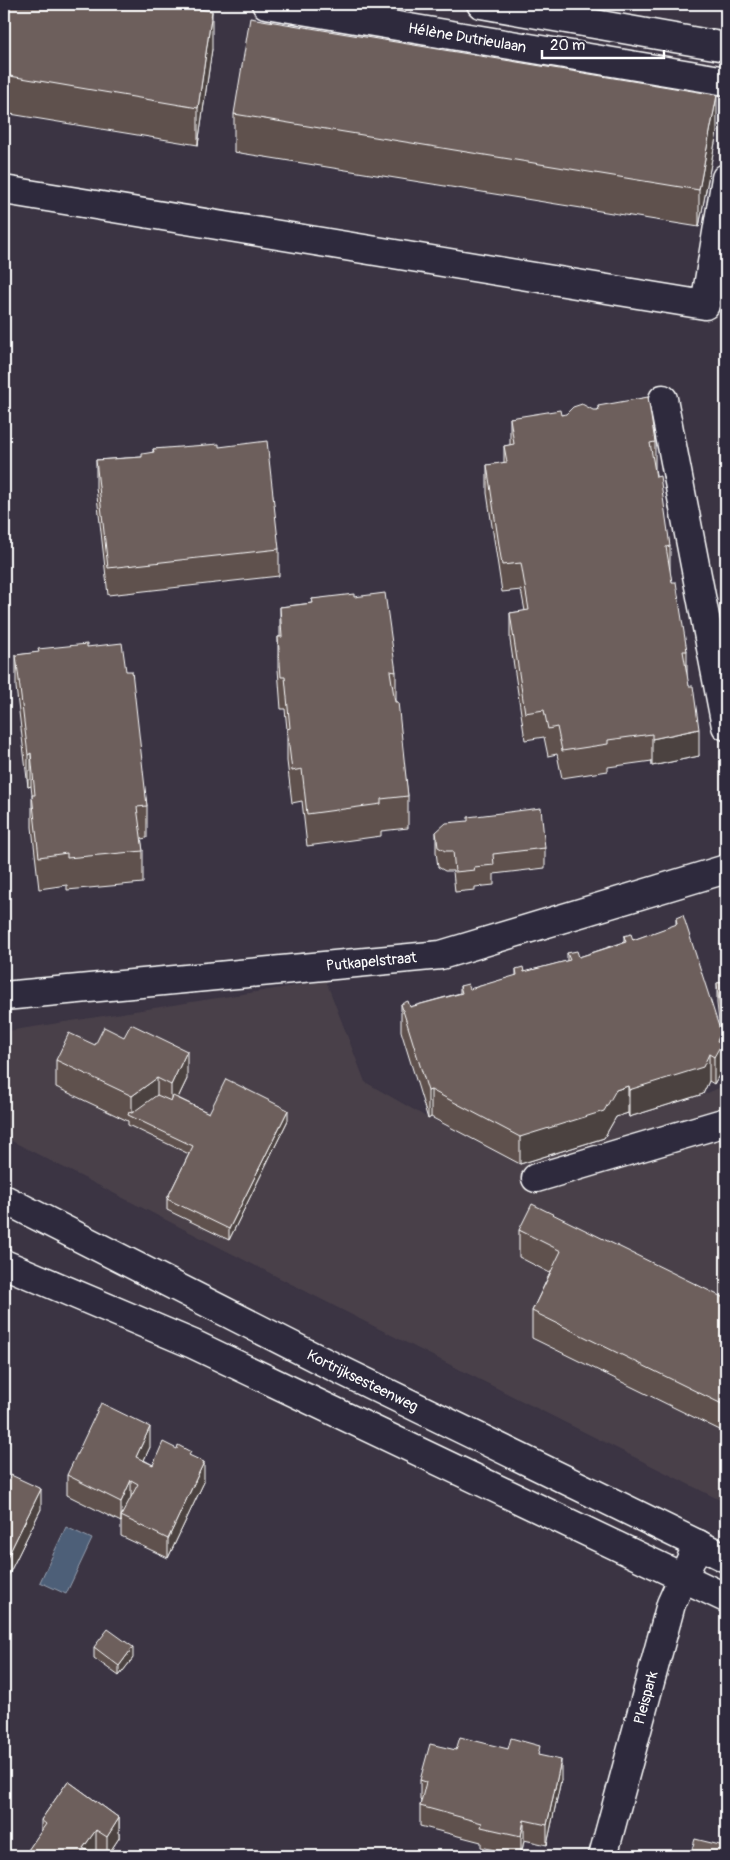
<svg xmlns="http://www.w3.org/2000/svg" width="730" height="1860" viewBox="0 0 730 1860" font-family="Pangolin,sans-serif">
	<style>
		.built { fill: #4a414a }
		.water { fill: #4e5f78; stroke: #959fae }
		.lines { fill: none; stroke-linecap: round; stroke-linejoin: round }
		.minor-casing { stroke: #fff; stroke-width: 31 }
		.major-casing { stroke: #fff; stroke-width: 31 }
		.minor { stroke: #2f2a3d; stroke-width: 28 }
		.major { stroke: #2f2a3d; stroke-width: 28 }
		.wall { fill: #5e514e; stroke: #fff }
		.shaded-wall { fill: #4c4240; stroke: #fff }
		.building { fill: #6d5e5b; stroke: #fff }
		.labels { text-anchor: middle; stroke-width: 4; stroke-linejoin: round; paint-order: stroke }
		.street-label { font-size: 15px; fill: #fff; stroke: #2f2a3d }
	</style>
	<rect width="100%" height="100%" fill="#3b3443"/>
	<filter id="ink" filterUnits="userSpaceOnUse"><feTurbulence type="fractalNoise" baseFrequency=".02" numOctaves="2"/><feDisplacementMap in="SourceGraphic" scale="10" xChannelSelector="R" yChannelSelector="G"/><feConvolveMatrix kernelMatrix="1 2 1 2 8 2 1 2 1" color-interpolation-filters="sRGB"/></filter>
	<g filter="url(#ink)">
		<polygon class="built" points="326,981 365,1082 428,1118 431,1118 520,1164 604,1138 617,1117 628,1113 629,1117 703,1095 726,1085 726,1503 401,1340 4,1137 4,1041 8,1031"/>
		<polygon class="water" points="66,1527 92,1539 66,1594 40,1582"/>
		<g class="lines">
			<defs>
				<g id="minor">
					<path id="s1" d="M266,4L726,81"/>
					<polyline points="481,4 726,47"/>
					<polyline points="4,190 705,305 726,178"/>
					<polyline points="663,399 726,726"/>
					<path id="s2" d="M4,996L441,955L726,869"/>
					<polyline points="536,1178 726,1122"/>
					<path id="s3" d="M603,1856L671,1604L698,1544"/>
				</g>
				<g id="major">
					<path id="s4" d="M4,1199L322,1361L726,1558"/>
					<polyline points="4,1264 193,1344 726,1598"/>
				</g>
			</defs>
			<use href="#minor" class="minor-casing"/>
			<use href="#major" class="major-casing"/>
			<use href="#minor" class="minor"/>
			<use href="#major" class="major"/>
		</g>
		<g class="wall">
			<polygon points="4,4 212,49 198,145 4,113"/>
			<polygon points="234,114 717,132 699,227 234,152"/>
			<polygon points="598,406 655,442 655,469 670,546 670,573 672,582 687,651 687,678 699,756 652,766 652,761 608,767 608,771 562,778 557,754 548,756 544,737 525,740 510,640 510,613 525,611 521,590 502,592 487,493 487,465 504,463 504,446 510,445 510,418 561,415 598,410"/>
			<polygon points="219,447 279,549 279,576 108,595 96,487 96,460 142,457 153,452 153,449"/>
			<polygon points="354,597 396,672 396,702 408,796 408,828 381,831 381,836 307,846 302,801 292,803 287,761 287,729 285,709 281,709 278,669 278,637 280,637 280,607 312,603 312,599"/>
			<polygon points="87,647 126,671 147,806 147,838 141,839 143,851 143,883 67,890 67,885 39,889 32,827 32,795 31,786 28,787 16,687 16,655"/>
			<polygon points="436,832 545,848 545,868 494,874 494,885 475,887 475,890 455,892 453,871 445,871 438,867 436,852"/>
			<polygon points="724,911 726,911 726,943 724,931"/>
			<polygon points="676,918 721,1043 722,1070 714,1084 709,1081 703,1094 629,1117 628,1113 616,1117 604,1138 520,1164 431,1117 428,1119 401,1031 401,1004 410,1007 460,993 460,986 470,989 516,976 516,969 524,972 567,961 567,953 579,957 624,942 624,936 633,940 676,925"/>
			<polygon points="726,982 726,1030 720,1031 717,1003 717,983"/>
			<polygon points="95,1045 187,1079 178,1098 209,1113 288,1120 229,1240 167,1210 167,1199 189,1154 128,1125 128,1121 56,1087 56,1060"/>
			<polygon points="519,1230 726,1299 726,1433 532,1338 532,1311 550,1273 519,1257"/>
			<polygon points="150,1447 144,1460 153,1465 191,1456 204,1482 168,1558 121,1536 121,1521 121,1522 67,1495 67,1475"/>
			<polygon points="4,1491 41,1509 6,1580 4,1579"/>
			<polygon points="94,1647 133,1658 119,1676 94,1658"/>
			<polygon points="508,1749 540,1756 561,1780 547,1845 524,1840 521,1856 481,1847 481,1842 420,1826 420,1806 421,1801 420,1800 420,1780 456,1750"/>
			<polygon points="68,1781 119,1818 119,1838 108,1855 109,1856 24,1856 41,1832 41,1820"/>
		</g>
		<g class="shaded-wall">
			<polygon points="212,11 212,49 198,145 198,108"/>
			<polygon points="717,95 717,132 699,227 699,190"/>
			<polygon points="699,729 699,756 652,766 652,739"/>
			<polygon points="31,753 31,786 28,787 28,755"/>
			<polygon points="721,1033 721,1045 722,1043 722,1070 714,1084 714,1057 717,1041"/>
			<polygon points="187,1051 187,1079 171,1112 171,1085"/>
			<polygon points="709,1054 709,1081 703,1094 629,1117 629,1090"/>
			<polygon points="157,1078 157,1105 132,1117 132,1096"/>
			<polygon points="628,1086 628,1113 616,1117 604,1138 520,1164 520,1137 616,1090"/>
			<polygon points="431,1090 431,1117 428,1119 428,1091"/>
			<polygon points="288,1110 288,1120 229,1240 229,1229"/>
			<polygon points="7,1358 7,1378 4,1385 4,1365"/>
			<polygon points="150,1427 150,1447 136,1477 136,1457"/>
			<polygon points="204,1462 204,1482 168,1558 168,1539"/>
			<polygon points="131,1480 131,1500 121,1516 121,1522 121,1502"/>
			<polygon points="41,1489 41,1509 6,1580 6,1560"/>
			<polygon points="133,1647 133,1658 119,1676 119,1666"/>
			<polygon points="561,1760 561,1780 547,1845 547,1825"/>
			<polygon points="119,1818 119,1838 107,1856 107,1837"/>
			<polygon points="524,1820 524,1840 521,1856 521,1836"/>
			<polygon points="96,1830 96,1850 92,1856 83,1848"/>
		</g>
		<g class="building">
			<polygon points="4,4 166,4 212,11 198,108 4,75"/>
			<polygon points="250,18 717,95 699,190 234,114"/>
			<polygon points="648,397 655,442 650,443 656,477 660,476 670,546 666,547 672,582 676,582 687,651 683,651 689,686 693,686 699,729 652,739 652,734 608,740 608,744 562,751 557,727 548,729 544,710 525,713 510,613 529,610 521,563 502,565 487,465 507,462 504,446 514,444 510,418 560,410 561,415 566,414 573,407 582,404 593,410 599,410 598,406"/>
			<polygon points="267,441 279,549 108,568 96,460 142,457 142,454 154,452 153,449 219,444 219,447"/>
			<polygon points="385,593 396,672 390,671 395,702 398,702 408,796 381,799 381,804 307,814 302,769 292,771 287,729 290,728 285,677 281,677 278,637 282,637 280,607 313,603 312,599 354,594 354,597"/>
			<polygon points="122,643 126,671 132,671 147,806 137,807 143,851 67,858 67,853 39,857 32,795 35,795 31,753 28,755 16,655 39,652 38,649 87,644 87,647"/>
			<polygon points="541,808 545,848 493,854 494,865 474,867 475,870 455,872 453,851 445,851 438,847 436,832 446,823 468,821 468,817"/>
			<polygon points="724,911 726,911 726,923"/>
			<polygon points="683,915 721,1033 717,1041 722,1043 714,1057 709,1054 703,1067 629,1090 628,1086 616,1090 604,1111 520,1137 431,1090 428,1091 401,1004 408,1001 410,1007 462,993 460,986 468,984 470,989 517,975 516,969 523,967 524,972 570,960 567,953 577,951 579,957 626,942 624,936 631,934 633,940 677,924 676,918"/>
			<polygon points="726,982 726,1010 720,1011 717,983"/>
			<polygon points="131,1024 187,1051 171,1085 157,1078 132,1096 56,1060 69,1033 95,1045 104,1027 124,1037"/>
			<polygon points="226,1079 288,1110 229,1229 167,1199 193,1146 128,1115 129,1112 132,1113 157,1095 171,1101 173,1096 209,1113"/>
			<polygon points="532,1204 726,1299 726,1406 532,1311 561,1251 519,1230"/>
			<polygon points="4,1357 7,1358 4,1365"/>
			<polygon points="101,1403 150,1427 136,1457 153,1465 163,1442 177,1449 178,1445 191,1452 189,1455 204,1462 168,1539 121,1516 138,1484 131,1480 121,1502 67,1475"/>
			<polygon points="11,1475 41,1489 6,1560 4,1559 4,1491"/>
			<polygon points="108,1629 133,1647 119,1666 94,1647"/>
			<polygon points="460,1737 508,1749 511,1738 540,1746 538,1755 561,1760 547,1825 524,1820 521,1836 481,1827 482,1823 420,1806 426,1782 420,1780 430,1744 456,1750"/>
			<polygon points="68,1781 119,1818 107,1837 96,1830 83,1848 92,1853 97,1851 101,1851 109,1856 24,1856 46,1824 41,1820"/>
			<polygon points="726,1837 726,1856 690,1856 695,1839 724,1846"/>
		</g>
	</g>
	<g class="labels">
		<g class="street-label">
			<text dy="5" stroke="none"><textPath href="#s1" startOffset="204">Hélène Dutrieulaan</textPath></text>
			<text dy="5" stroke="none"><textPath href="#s2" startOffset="369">Putkapelstraat</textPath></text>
			<text dy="5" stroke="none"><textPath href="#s4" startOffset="402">Kortrijksesteenweg</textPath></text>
			<text dy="5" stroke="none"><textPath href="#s3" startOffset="164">Pleispark</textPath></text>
		</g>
	</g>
	<rect width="730" height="1860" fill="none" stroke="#2f2a3d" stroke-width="20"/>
	<rect x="10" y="10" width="710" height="1840" fill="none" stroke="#fff" stroke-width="2" filter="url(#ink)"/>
	<path d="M542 50v8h122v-8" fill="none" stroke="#ffffff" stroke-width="2.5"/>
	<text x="550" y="50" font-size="15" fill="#ffffff" stroke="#2f2a3d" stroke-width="4" paint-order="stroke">20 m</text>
</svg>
